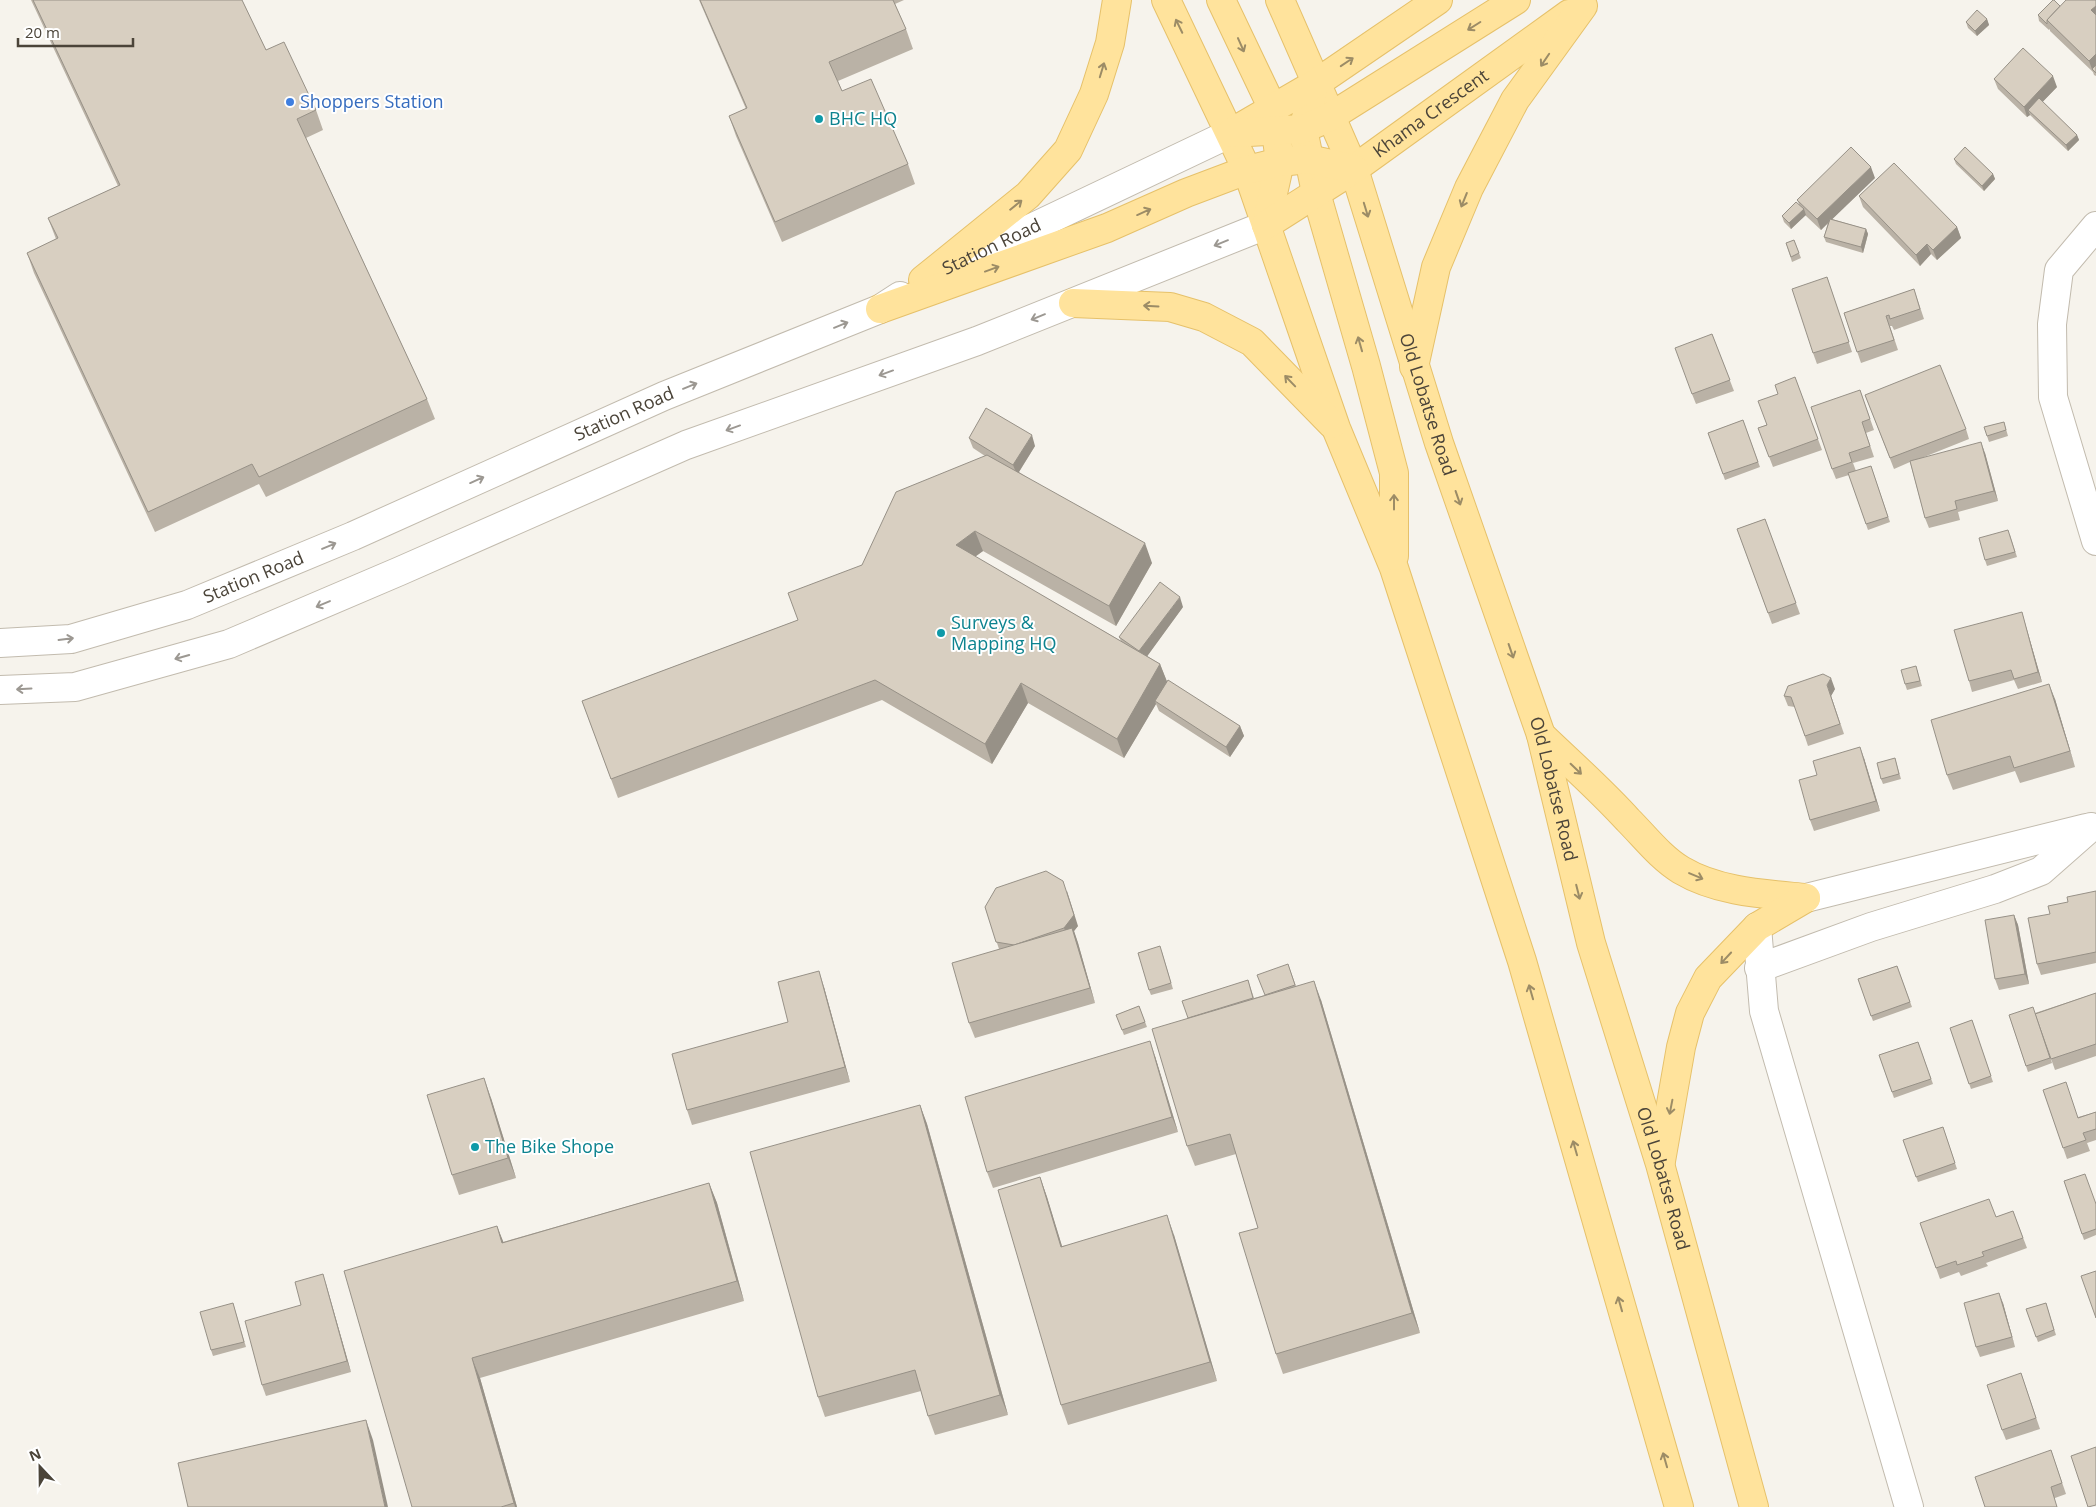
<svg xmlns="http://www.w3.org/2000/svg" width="2096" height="1507" viewBox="0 0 2096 1507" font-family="'Open Sans',sans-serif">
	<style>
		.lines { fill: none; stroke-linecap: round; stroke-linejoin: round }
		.street-casing { stroke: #c2bbae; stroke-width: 30 }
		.primary-casing { stroke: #e6c16a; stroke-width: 30 }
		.street { stroke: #fff; stroke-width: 28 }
		.primary { stroke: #ffe39c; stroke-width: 28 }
		.wall { fill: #bab2a6 }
		.shaded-wall { fill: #979187 }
		.building { fill: #d8cfc1; stroke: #979187 }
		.oneway { stroke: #9c8c66 }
		.oneway2 { stroke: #9c9892 }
		.shop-dot { fill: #3f7fe0; stroke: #fff; stroke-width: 2 }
		.culture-dot { fill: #0f9aa8; stroke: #fff; stroke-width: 2 }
		.labels { text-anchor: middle; stroke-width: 4; stroke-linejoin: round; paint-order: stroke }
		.shop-label { font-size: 18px; fill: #366cbe; stroke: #fff; text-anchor: start }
		.street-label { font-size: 18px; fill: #4b4439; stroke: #fff }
		.culture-label { font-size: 18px; fill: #0d838f; stroke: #fff; text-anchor: start }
	</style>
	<rect width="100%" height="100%" fill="#f6f3ec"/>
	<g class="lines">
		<defs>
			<g id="street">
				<polyline points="2096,226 2059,270 2052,324 2053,397 2096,541"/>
				<path id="s1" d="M943,270L1231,133"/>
				<path id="s2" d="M0,643L71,639L187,605L353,536L664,396L880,309L900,296"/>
				<polyline points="0,690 75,687 229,644 400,571 686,445 977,341 1266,225"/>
				<polyline points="1806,898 2086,828"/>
				<polyline points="1757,927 1764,1011 1909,1507"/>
				<polyline points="1759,968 1871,927 1995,889 2041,871 2091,827"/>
			</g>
			<g id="primary">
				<polyline points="1166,0 1247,170 1336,428 1394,568 1522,961 1679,1507"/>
				<polyline points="1221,0 1273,109 1280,162 1266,225"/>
				<path id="s3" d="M1280,0L1354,169L1439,443L1541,735L1591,943L1660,1164L1754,1507"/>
				<polyline points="1315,84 1303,129 1316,193 1366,366 1394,473 1394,556"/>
				<polyline points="1234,131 1315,84 1438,0"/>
				<polyline points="1231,133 1303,129 1330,117 1516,0"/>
				<path id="s4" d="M1266,225L1354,169L1569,14"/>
				<polyline points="923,280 1028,195 1068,150 1094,94 1110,43 1117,0"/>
				<polyline points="1073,303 1170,307 1204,317 1252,342 1332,424"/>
				<polyline points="880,309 1107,228 1186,193 1247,170 1280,162 1308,159 1354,169"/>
				<polyline points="1414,367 1436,267 1469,188 1515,100 1583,6"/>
				<path d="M1541,735C1570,763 1601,790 1628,820C1645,837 1660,857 1681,870C1718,892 1764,894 1806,898"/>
				<polyline points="1661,1161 1681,1047 1690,1013 1708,978 1757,927 1806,898"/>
			</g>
		</defs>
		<use href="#street" class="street-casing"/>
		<use href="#primary" class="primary-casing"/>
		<use href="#street" class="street"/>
		<use href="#primary" class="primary"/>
	</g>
	<g class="wall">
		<polygon points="31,0 242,0 266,50 316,110 323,130 306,138 427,399 435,419 266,497 259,484 155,532 34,273 27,253 56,239 48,218 118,186"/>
		<polygon points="699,0 904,0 895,4 906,29 913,49 838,81 842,91 908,164 915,184 782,242 736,136 729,116 746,109"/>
		<polygon points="2096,0 2096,76 2094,75 2093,72 2050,31 2050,29 2049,30 2039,21 2038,15 2060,6"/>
		<polygon points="1987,19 1989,25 1977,36 1968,28 1966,22"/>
		<polygon points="1994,79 2057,87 2042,102 2077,135 2079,140 2068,151 2030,115 2027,117 1998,89"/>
		<polygon points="1954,159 1993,174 1995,179 1984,191 1956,164"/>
		<polygon points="1875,178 1832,219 1866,229 1868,234 1863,253 1826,242 1824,237 1828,222 1821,230 1805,215 1791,229 1784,222 1782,216 1799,204 1797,200"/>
		<polygon points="1859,196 1957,227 1961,238 1937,260 1931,254 1920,266 1863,207"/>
		<polygon points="1794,240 1801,258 1792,262 1786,243"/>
		<polygon points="1827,277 1852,352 1817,364 1813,353"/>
		<polygon points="1914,289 1924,319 1894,330 1892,326 1890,326 1898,350 1861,363 1844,313"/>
		<polygon points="1712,334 1734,391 1696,404 1692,394"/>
		<polygon points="1795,377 1822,450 1773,467 1758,428 1766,425 1778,394"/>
		<polygon points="1860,390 1874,430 1866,433 1874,457 1853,463 1856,471 1871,466 1890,522 1868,530 1849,475 1836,479 1832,469"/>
		<polygon points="1865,395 1966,429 1969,439 1919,459 1985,453 1998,501 1958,512 1960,520 1929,528 1925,518 1910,462 1894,469"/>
		<polygon points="1743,420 1760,467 1725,480 1708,433"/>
		<polygon points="2004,422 2008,436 1989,442 1987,436"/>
		<polygon points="969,438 1035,446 1019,472 1152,563 1116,626 983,551 975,557 1121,641 1119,637 1183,607 1147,656 1160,664 1167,682 1240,726 1244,736 1230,757 1159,711 1156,704 1124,758 1028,703 992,764 882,700 618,798 582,701 798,620 862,565 985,456 973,448"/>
		<polygon points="1765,519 1800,614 1772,624 1737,529"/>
		<polygon points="2010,535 2017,557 1987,566 1985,560"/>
		<polygon points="2022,612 2025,623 2042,682 2018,689 2014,680 1972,692 1969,681"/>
		<polygon points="1916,666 1922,686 1907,690 1905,684"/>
		<polygon points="1835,689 1831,696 1844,734 1808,746 1795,707 1788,706 1784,696"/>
		<polygon points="2055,699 2075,767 2020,783 2015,771 1953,790 1947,775"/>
		<polygon points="1864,758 1880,811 1814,831 1810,820 1817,775"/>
		<polygon points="1895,758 1901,779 1883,784 1881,779"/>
		<polygon points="2096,891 2096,963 2041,975 2037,964 2050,914 2068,902"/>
		<polygon points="985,907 1078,926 1074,931 1078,943 1095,1003 975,1038 969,1023 999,949"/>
		<polygon points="2014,915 2018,925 2029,984 1999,990 1995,979"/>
		<polygon points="1162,952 1173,989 1151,995 1149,990"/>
		<polygon points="1288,964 1296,986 1321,1000 1420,1333 1283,1374 1276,1354 1258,1228 1236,1154 1195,1166 1187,1146 1188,1018 1248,980 1254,998 1265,995"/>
		<polygon points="1897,966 1912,1007 1873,1021 1858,979"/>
		<polygon points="824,987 850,1082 692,1125 687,1110 788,1022"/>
		<polygon points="2096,993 2096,1056 2055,1070 2049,1053 2052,1063 2028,1072 2009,1015 2035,1013"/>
		<polygon points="1139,1006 1147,1027 1124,1035 1116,1015"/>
		<polygon points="1972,1020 1993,1082 1971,1089 1950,1028"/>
		<polygon points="1918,1042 1933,1084 1894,1098 1879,1055"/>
		<polygon points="1155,1056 1178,1132 993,1188 987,1172"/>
		<polygon points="2043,1090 2078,1117 2096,1112 2096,1140 2087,1143 2090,1151 2067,1159"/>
		<polygon points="491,1098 516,1178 459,1195 452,1175"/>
		<polygon points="920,1105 927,1124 1008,1415 935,1435 928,1416 921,1391 825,1417 818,1397"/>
		<polygon points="1943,1127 1957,1169 1918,1182 1903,1140"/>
		<polygon points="1040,1177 1047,1197 1062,1246 1174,1235 1217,1381 1068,1425 1061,1405"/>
		<polygon points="2064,1181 2096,1203 2096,1235 2084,1240"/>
		<polygon points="709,1183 717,1203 744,1301 480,1378 517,1507 412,1507 497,1226 503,1242"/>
		<polygon points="2013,1211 2027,1248 1986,1263 1988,1266 1961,1276 1959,1272 1940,1279 1920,1223 1996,1217"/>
		<polygon points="326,1284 351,1372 266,1396 262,1385 301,1305"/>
		<polygon points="233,1303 246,1347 213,1356 211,1350"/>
		<polygon points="2003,1303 2015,1347 1980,1357 1976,1347"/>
		<polygon points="2046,1303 2056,1335 2038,1342 2026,1309"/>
		<polygon points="2021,1373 2040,1429 2006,1440 2002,1430"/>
		<polygon points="2051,1450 2066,1494 2055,1498 1985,1507"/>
	</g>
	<g class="shaded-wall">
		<polygon points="2096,6 2096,20 2091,10"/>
		<polygon points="1987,19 1989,25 1977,36 1975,31"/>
		<polygon points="2096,54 2096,68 2092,69 2093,72 2089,61"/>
		<polygon points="2053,76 2057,87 2032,113 2028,110 2030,115 2027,117 2024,107"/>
		<polygon points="2077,135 2079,140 2068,151 2066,145"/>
		<polygon points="1871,167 1875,178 1821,230 1817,219"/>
		<polygon points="1993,174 1995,179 1984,191 1982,186"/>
		<polygon points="1804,209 1806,215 1791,229 1789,223"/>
		<polygon points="1957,227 1961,238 1937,260 1933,250"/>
		<polygon points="1866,229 1868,234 1863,253 1861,247"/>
		<polygon points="1927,244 1931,254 1920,266 1916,255"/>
		<polygon points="1032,435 1035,446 1017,475 1013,465"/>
		<polygon points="1981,442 1985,453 1998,501 1994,491"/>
		<polygon points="975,531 983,551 963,565 956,545"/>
		<polygon points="1145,543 1152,563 1116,626 1109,606"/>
		<polygon points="1180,597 1183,607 1143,662 1139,651"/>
		<polygon points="2022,612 2025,623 2042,682 2038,672"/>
		<polygon points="1160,664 1168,684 1155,701 1156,704 1124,758 1117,739"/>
		<polygon points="1831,678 1835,689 1831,696 1844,734 1827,685"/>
		<polygon points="1021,683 1028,703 992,764 985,744"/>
		<polygon points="2049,684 2055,699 2075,767 2070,751"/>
		<polygon points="1240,726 1244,736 1230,757 1226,747"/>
		<polygon points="1860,747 1864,758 1880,811 1876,801"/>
		<polygon points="1067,891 1078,926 1074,931 1078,943 1095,1003 1090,988 1064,928"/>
		<polygon points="2014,915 2018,925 2029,984 2025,974"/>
		<polygon points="819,971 824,987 850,1082 845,1067"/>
		<polygon points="1314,981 1321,1000 1420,1333 1412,1313"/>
		<polygon points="1150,1041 1155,1056 1178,1132 1172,1117"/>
		<polygon points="484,1078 491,1098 516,1178 508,1158"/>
		<polygon points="920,1105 927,1124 1008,1415 1000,1395"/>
		<polygon points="1040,1177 1047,1197 1068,1266 1061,1247"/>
		<polygon points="709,1183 717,1203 744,1301 737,1281"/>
		<polygon points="1167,1215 1174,1235 1217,1381 1210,1362"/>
		<polygon points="497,1226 505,1246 502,1243"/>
		<polygon points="323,1274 326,1284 351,1372 347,1361"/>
		<polygon points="1999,1293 2003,1303 2015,1347 2012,1337"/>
		<polygon points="472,1358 480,1378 517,1507 515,1507 514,1503"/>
		<polygon points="366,1420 373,1440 388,1507 385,1507"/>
	</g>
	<g class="building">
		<polygon points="33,0 242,0 266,50 284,42 316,110 297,119 427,399 259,477 252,464 148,512 27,253 58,238 48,218 120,185"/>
		<polygon points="700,0 893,0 906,29 829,62 842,91 871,79 908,164 775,222 729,116 747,108"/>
		<polygon points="2053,0 2054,0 2060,6 2047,20 2047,24 2038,15"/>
		<polygon points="2066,0 2096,0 2096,6 2091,10 2096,15 2096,54 2089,61 2047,20"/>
		<polygon points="1977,10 1987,19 1975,31 1966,22"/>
		<polygon points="2023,48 2053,76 2024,107 1994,79"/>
		<polygon points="2096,65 2096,73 2092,69"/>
		<polygon points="2039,98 2077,135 2066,145 2028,110"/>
		<polygon points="1851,147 1871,167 1817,219 1797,200"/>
		<polygon points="1965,147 1993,174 1982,186 1954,159"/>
		<polygon points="1894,163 1957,227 1933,250 1927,244 1916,255 1859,196"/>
		<polygon points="1796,202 1804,209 1789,223 1782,216"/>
		<polygon points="1830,219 1866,229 1861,247 1824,237"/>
		<polygon points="1794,240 1799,253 1791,257 1786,243"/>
		<polygon points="1827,277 1849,342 1813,353 1792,289"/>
		<polygon points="1914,289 1920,309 1890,319 1889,315 1886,316 1894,340 1857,352 1844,313"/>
		<polygon points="1712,334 1730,380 1692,394 1675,348"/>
		<polygon points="1940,365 1966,429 1890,458 1865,395"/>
		<polygon points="1795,377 1818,439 1769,457 1758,428 1767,425 1758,401 1778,394 1775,385"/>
		<polygon points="1860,390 1870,419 1862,422 1870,446 1849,453 1852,462 1832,469 1811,407"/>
		<polygon points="986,408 1032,435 1013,465 969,438"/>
		<polygon points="1743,420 1758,462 1723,474 1708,433"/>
		<polygon points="2004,422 2006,430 1987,436 1984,427"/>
		<polygon points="1981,442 1994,491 1955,501 1957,509 1925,518 1910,461"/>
		<polygon points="987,455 1145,543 1109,606 975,531 956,545 1160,664 1117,739 1021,683 985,744 875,680 611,779 582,701 798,620 788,593 862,565 896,492"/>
		<polygon points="1871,466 1888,517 1866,524 1848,473"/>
		<polygon points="1765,519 1796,603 1768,613 1737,529"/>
		<polygon points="2008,530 2015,552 1985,560 1979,538"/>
		<polygon points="1160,582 1180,597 1139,651 1119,637"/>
		<polygon points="2022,612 2038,672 2014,679 2011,670 1969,681 1954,630"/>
		<polygon points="1916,666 1920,681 1905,684 1901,670"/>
		<polygon points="1823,674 1831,678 1827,685 1840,724 1805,736 1791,697 1784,696 1788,686"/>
		<polygon points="1168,680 1240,726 1226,747 1155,701"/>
		<polygon points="2049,684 2070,751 2014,768 2010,756 1947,775 1931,720"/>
		<polygon points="1860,747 1876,801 1810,820 1799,780 1817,775 1813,761"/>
		<polygon points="1895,758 1899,774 1881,779 1877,763"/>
		<polygon points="1046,871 1063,881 1074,915 1064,928 1014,945 996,942 985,907 996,888"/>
		<polygon points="2096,891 2096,952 2037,964 2028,918 2050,914 2048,906 2068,902 2067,897"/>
		<polygon points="2014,915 2025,974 1995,979 1985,920"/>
		<polygon points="1072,928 1090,988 969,1023 952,963"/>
		<polygon points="1160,946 1171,983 1149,990 1138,953"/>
		<polygon points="1288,964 1295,985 1265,995 1257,975"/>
		<polygon points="1897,966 1910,1002 1871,1016 1858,979"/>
		<polygon points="819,971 845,1067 687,1110 672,1054 788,1022 778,982"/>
		<polygon points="1248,980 1253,998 1188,1018 1182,1001"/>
		<polygon points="1314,981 1412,1313 1276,1354 1239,1233 1258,1228 1230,1134 1187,1146 1152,1029"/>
		<polygon points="2096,993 2096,1044 2051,1059 2035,1014"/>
		<polygon points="1139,1006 1145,1022 1122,1030 1116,1015"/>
		<polygon points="2033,1007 2050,1058 2026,1066 2009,1015"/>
		<polygon points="1972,1020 1991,1076 1969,1084 1950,1028"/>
		<polygon points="1150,1041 1172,1117 987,1172 965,1097"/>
		<polygon points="1918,1042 1931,1079 1892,1092 1879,1055"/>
		<polygon points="484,1078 508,1158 452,1175 427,1095"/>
		<polygon points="2066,1082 2078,1118 2096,1112 2096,1129 2083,1133 2086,1140 2063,1148 2043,1090"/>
		<polygon points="920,1105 1000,1395 928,1416 915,1370 818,1397 750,1152"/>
		<polygon points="1943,1127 1955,1163 1916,1177 1903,1140"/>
		<polygon points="2085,1174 2096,1204 2096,1229 2082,1234 2064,1181"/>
		<polygon points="1040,1177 1061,1247 1167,1215 1210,1362 1061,1405 998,1190"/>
		<polygon points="709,1183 737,1281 472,1358 514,1503 501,1507 412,1507 344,1271 497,1226 502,1243"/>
		<polygon points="1989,1199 1996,1217 2013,1211 2023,1238 1982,1252 1984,1256 1957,1265 1956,1261 1936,1268 1920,1223"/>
		<polygon points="2096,1271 2096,1318 2081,1276"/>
		<polygon points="323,1274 347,1361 262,1385 245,1321 301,1305 295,1282"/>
		<polygon points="1999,1293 2012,1337 1976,1347 1964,1303"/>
		<polygon points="233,1303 244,1342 211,1350 200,1312"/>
		<polygon points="2046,1303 2054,1330 2036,1337 2026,1309"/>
		<polygon points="2021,1373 2036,1418 2002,1430 1987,1385"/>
		<polygon points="366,1420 385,1507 188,1507 178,1463"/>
		<polygon points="2096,1447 2096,1505 2088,1507 2071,1456"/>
		<polygon points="2051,1450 2062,1483 2051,1487 2057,1507 1985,1507 1975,1477"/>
	</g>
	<defs><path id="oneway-shaft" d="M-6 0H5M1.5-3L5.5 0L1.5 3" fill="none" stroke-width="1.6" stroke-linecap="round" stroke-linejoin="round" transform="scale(1.25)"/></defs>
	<g class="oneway">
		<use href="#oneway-shaft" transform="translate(1179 26) rotate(-116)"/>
		<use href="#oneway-shaft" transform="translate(1474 26) rotate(148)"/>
		<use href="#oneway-shaft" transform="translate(1241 45) rotate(66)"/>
		<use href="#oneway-shaft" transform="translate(1545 60) rotate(124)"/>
		<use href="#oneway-shaft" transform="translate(1347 62) rotate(-34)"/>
		<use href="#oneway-shaft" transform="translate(1102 70) rotate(-73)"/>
		<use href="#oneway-shaft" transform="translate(1464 200) rotate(112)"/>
		<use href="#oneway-shaft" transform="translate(1016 205) rotate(-39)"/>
		<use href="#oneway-shaft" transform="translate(1366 210) rotate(73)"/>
		<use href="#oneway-shaft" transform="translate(1144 212) rotate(-24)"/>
		<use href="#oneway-shaft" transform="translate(992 269) rotate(-20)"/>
		<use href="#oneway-shaft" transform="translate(1151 306) rotate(-177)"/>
		<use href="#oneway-shaft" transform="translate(1360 344) rotate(-106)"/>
		<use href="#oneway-shaft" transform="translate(1290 381) rotate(-134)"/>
		<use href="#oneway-shaft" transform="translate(1458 498) rotate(71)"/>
		<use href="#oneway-shaft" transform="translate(1394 502) rotate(-90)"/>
		<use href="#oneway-shaft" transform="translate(1511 651) rotate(71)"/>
		<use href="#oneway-shaft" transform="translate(1576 769) rotate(44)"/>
		<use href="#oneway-shaft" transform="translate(1696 876) rotate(23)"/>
		<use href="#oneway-shaft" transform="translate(1578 892) rotate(76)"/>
		<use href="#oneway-shaft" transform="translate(1726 958) rotate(133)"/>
		<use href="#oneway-shaft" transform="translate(1531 992) rotate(-106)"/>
		<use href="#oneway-shaft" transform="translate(1671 1107) rotate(101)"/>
		<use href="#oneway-shaft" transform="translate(1575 1148) rotate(-106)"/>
		<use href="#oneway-shaft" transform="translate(1620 1304) rotate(-106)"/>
		<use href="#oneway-shaft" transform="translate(1665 1460) rotate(-106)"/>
	</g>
	<g class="oneway2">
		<use href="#oneway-shaft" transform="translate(1221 243) rotate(158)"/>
		<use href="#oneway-shaft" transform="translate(1038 317) rotate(158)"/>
		<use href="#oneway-shaft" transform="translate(841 325) rotate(-22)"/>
		<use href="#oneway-shaft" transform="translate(886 373) rotate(160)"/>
		<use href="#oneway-shaft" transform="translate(690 386) rotate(-22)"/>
		<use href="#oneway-shaft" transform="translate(733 428) rotate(160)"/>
		<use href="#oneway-shaft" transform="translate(477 480) rotate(-24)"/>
		<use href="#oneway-shaft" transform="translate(329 546) rotate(-23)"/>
		<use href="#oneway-shaft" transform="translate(323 604) rotate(157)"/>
		<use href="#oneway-shaft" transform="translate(66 639) rotate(-7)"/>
		<use href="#oneway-shaft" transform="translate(182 657) rotate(164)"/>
		<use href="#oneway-shaft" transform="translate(24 689) rotate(177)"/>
	</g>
	<circle class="shop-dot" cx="290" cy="102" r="5"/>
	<g class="culture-dot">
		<circle cx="819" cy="119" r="5"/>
		<circle cx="941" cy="633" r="5"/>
		<circle cx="475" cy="1147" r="5"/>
	</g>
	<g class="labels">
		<g class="shop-label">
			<text x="300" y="108">Shoppers Station</text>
		</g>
		<g class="street-label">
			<text dy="6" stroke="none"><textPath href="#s4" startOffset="199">Khama Crescent</textPath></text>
			<text dy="6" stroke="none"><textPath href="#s1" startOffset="54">Station Road</textPath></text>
			<text dy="6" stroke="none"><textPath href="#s3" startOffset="431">Old Lobatse Road</textPath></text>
			<text dy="6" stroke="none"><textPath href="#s2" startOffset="669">Station Road</textPath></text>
			<text dy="6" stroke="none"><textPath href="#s2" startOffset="264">Station Road</textPath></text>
			<text dy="6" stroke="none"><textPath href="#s3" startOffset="836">Old Lobatse Road</textPath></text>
			<text dy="6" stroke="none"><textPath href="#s3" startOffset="1241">Old Lobatse Road</textPath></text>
		</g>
		<g class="culture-label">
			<text x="829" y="125">BHC HQ</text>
			<text x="951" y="629">Surveys &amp;<tspan x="951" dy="21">Mapping HQ</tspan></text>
			<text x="485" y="1153">The Bike Shope</text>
		</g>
	</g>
	<g transform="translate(40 1467) rotate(338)" stroke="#ffffff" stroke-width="4" paint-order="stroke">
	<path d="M0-4L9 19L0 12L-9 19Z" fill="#4b4439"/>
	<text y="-8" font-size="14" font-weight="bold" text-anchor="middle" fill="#4b4439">N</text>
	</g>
	<path d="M18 38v8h115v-8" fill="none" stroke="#4b4439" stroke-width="2.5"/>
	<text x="25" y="38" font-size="15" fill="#4b4439" stroke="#ffffff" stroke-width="4" paint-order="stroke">20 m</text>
</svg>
